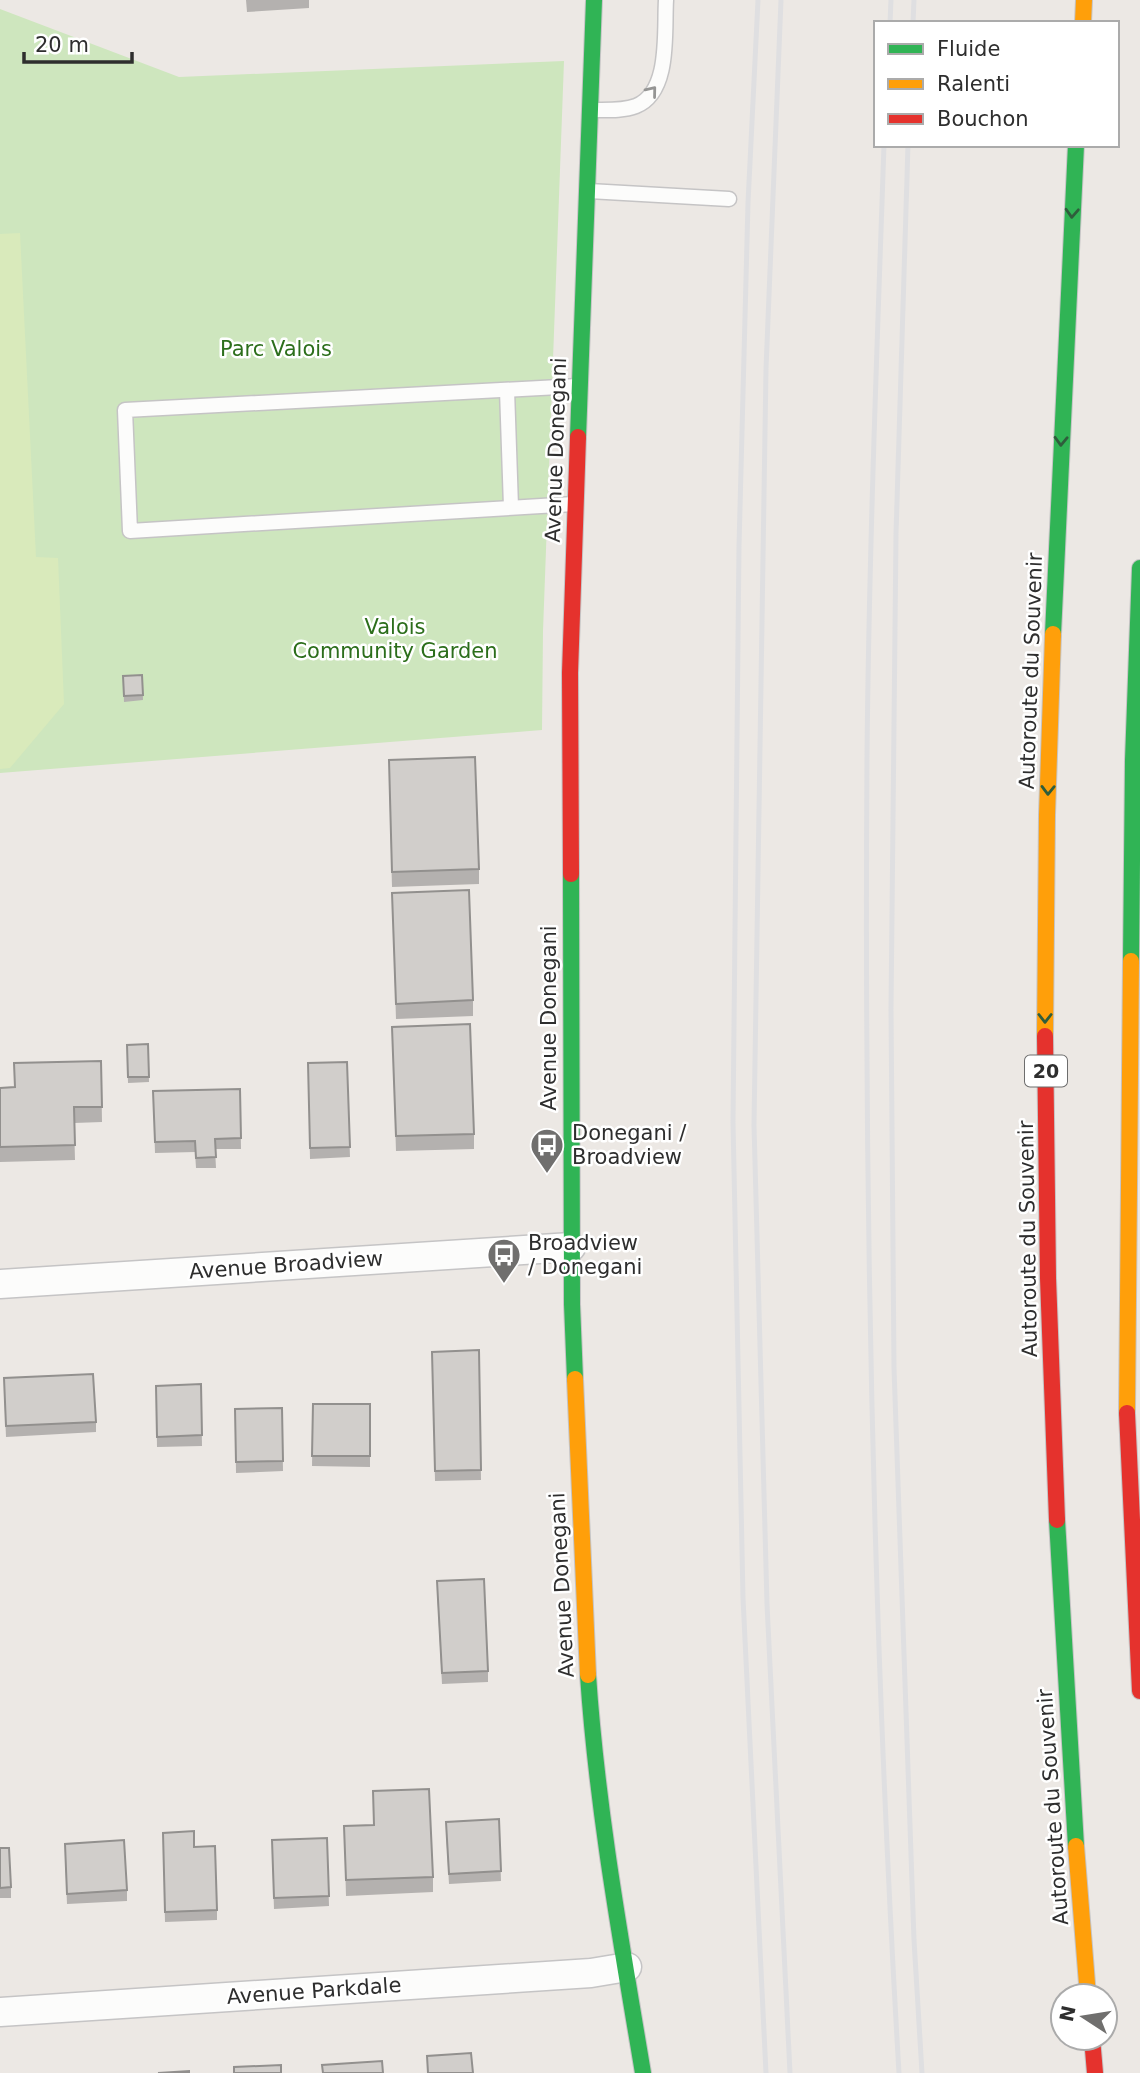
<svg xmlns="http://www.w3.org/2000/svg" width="1140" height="2073" viewBox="0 0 1140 2073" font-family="'DejaVu Sans',sans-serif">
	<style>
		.green { fill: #cee6be }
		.pitch { fill: #d9eabb }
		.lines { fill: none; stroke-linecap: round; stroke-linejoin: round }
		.lane-casing { stroke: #c5c4c5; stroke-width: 17 }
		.street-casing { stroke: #c5c4c5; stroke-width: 31 }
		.fast-casing { stroke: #c5c4c5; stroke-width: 18 }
		.slow-casing { stroke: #c5c4c5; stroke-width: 18 }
		.jam-casing { stroke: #c5c4c5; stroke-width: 18 }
		.lane { stroke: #fcfcfb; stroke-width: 14 }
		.street { stroke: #fcfcfb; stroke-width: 28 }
		.fast { stroke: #30b455; stroke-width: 16 }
		.slow { stroke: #ff9f0a; stroke-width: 16 }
		.jam { stroke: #e5322d; stroke-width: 16 }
		.rail { stroke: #dfdfe1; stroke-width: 5 }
		.wall { fill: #b4b1af }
		.building { fill: #d1cecb; stroke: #92908e; stroke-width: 2 }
		.oneway { stroke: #959594 }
		.oneway2 { stroke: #2f5d3c }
		.labels { text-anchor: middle; stroke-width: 5; stroke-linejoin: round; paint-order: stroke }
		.shield { fill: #fff; stroke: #6d6d6d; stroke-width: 2 }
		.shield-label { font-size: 19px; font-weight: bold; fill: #2e2e2e }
		.park-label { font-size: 21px; fill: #2c6e1b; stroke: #fff }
		.street-label { font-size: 21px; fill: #2e2e2e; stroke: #fff }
		.poi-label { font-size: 21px; fill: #2e2e2e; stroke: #fff; text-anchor: start }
	</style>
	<rect width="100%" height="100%" fill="#ece8e4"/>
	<polygon class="green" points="0,9 179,77 564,61 543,631 542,730 0,773"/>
	<polygon class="pitch" points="20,233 36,557 58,558 64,704 10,768 0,769 0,234"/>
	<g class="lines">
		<defs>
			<g id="lane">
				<path d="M592,110C607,110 623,111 636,106C671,92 664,31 666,0"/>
				<polyline points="589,191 729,199"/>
				<polyline points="507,390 511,507"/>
				<polyline points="574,504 130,531 125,410 578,386"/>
			</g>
			<g id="street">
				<polyline points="0,1284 571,1247"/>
				<polyline points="0,2012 591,1973 627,1967"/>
			</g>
			<g id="fast">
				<polyline points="578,437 594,0"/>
				<polyline points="1053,634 1076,145"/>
				<polyline points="571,874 572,1304 575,1379"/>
				<polyline points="1131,961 1133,760 1140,568"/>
				<polyline points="1057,1520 1076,1846"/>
				<path d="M588,1675C597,1809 621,1941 643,2073"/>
			</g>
			<g id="slow">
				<polyline points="1083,23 1084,0"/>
				<polyline points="1045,1036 1047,815 1053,634"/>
				<polyline points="575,1379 588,1675"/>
				<polyline points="1127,1413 1131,961"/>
				<polyline points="1076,1846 1088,1996"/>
			</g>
			<g id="jam">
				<polyline points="571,874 570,673 578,437"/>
				<polyline points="1045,1036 1048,1278 1057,1520"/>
				<polyline points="1127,1413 1140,1691"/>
				<polyline points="1092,2038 1095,2073"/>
			</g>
		</defs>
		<use href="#lane" class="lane-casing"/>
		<use href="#street" class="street-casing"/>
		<use href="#fast" class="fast-casing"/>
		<use href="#slow" class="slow-casing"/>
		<use href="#jam" class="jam-casing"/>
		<use href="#lane" class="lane"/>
		<use href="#street" class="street"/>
		<use href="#fast" class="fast"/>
		<use href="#slow" class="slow"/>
		<use href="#jam" class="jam"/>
		<g class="rail">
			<polyline points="758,0 748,203 739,546 733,1122 743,1598 766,2073"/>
			<polyline points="781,0 766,369 754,1125 767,1604 790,2073"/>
			<polyline points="890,23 891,0"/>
			<polyline points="913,23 914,0"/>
			<path d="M884,145C877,349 869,552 867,756C864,1195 873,1634 899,2073"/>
			<polyline points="908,145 896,534 891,1009 894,1368 914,1940 922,2073"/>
		</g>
	</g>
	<g class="wall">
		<polygon points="246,0 309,0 309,8 247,12"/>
		<polygon points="142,675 143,700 124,702 123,676"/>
		<polygon points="389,775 479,869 479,884 392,887"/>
		<polygon points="392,893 473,1000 473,1016 396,1019"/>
		<polygon points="392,1027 474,1134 474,1149 396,1151"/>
		<polygon points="148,1044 149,1082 128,1083 127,1045"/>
		<polygon points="101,1061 102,1122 74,1123 75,1160 0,1162 0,1088 14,1087"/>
		<polygon points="347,1062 350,1157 310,1159 308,1063"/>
		<polygon points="240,1089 241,1149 215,1149 216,1168 196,1168 195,1152 155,1153 153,1091"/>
		<polygon points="479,1350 481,1480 435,1481 432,1352"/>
		<polygon points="201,1384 202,1446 157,1447 156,1386"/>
		<polygon points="4,1389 96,1422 96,1432 6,1437"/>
		<polygon points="313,1404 370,1404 370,1467 312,1466"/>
		<polygon points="282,1408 283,1471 236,1473 235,1409"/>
		<polygon points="437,1591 488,1671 488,1682 442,1684"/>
		<polygon points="373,1791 433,1877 433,1892 346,1896 344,1826 374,1825"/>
		<polygon points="499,1819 501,1881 449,1884 446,1832"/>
		<polygon points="163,1833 194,1847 217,1910 217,1920 165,1922"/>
		<polygon points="327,1838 329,1906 274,1909 272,1851"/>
		<polygon points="0,1848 11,1887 11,1898 0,1898"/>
		<polygon points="65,1855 127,1890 127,1901 67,1904"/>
	</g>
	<g class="building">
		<polygon points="142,675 143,695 124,696 123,676"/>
		<polygon points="475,757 479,869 392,872 389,760"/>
		<polygon points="469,890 473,1000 396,1004 392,893"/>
		<polygon points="470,1024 474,1134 396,1136 392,1027"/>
		<polygon points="148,1044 149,1077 128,1077 127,1045"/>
		<polygon points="101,1061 102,1107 74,1107 75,1145 0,1147 0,1088 15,1087 14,1063"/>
		<polygon points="347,1062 350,1147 310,1148 308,1063"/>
		<polygon points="240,1089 241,1138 215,1139 216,1157 196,1158 195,1141 155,1142 153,1091"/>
		<polygon points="479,1350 481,1470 435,1471 432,1352"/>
		<polygon points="93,1374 96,1422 6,1426 4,1378"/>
		<polygon points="201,1384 202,1435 157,1437 156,1386"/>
		<polygon points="313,1404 370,1404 370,1456 312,1456"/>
		<polygon points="282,1408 283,1461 236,1462 235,1409"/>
		<polygon points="484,1579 488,1671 442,1673 437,1581"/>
		<polygon points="429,1789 433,1877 346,1880 344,1826 374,1825 373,1791"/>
		<polygon points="499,1819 501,1871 449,1874 446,1822"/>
		<polygon points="194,1831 194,1847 215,1846 217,1910 165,1912 163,1833"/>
		<polygon points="327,1838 329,1896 274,1898 272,1840"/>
		<polygon points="124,1840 127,1890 67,1894 65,1844"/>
		<polygon points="0,1848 9,1848 11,1887 0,1888"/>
		<polygon points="471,2053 473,2073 428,2073 427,2056"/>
		<polygon points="382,2061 383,2073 323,2073 322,2065"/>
		<polygon points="281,2065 281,2073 234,2073 234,2067"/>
		<polygon points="189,2071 189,2073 158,2073"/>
	</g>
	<defs><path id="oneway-chevron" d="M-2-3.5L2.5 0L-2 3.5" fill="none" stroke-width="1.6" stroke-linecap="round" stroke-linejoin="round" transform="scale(1.75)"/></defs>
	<use class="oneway" href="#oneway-chevron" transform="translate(652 91) rotate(-51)"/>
	<g class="oneway2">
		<use href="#oneway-chevron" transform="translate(1072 213) rotate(93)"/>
		<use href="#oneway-chevron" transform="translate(1061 441) rotate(92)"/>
		<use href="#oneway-chevron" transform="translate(1048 790) rotate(91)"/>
		<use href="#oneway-chevron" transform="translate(1045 1018) rotate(90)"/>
	</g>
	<defs>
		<symbol id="bus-pin" viewBox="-11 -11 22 30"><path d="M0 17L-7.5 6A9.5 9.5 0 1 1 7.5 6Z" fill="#706f6e" stroke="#fff"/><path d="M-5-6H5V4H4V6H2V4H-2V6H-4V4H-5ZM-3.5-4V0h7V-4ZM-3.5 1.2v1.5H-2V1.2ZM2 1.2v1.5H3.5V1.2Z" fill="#fff"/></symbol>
	</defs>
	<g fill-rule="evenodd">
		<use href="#bus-pin" x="528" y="1126" width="38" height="52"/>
		<use href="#bus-pin" x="485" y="1236" width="38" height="52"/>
	</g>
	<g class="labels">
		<rect class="shield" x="1025" y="1055.5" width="42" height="31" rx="5"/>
		<g class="shield-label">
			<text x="1046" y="1078">20</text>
		</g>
		<g class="park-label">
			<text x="276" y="356">Parc Valois</text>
			<text x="395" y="634">Valois<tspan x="395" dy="24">Community Garden</tspan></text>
		</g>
		<g class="street-label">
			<text transform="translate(556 450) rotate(-88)" y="7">Avenue Donegani</text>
			<text transform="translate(1031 671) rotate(-88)" y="7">Autoroute du Souvenir</text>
			<text transform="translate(549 1018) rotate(-90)" y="7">Avenue Donegani</text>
			<text transform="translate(1028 1239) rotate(-91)" y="7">Autoroute du Souvenir</text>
			<text transform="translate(286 1265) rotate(-4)" y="7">Avenue Broadview</text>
			<text transform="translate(562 1585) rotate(-93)" y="7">Avenue Donegani</text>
			<text transform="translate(1053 1807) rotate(-94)" y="7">Autoroute du Souvenir</text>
			<text transform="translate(314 1991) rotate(-4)" y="7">Avenue Parkdale</text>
		</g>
		<g class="poi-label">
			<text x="572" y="1140">Donegani /<tspan x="572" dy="24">Broadview</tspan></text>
			<text x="528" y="1250">Broadview<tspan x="528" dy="24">/ Donegani</tspan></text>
		</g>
	</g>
	<rect x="874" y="21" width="245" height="126" fill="#ffffff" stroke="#ababab" stroke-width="2"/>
	<rect x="888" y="44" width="35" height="10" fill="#30b455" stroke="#ababab" stroke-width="2"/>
	<text x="937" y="56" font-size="21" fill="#2e2e2e">Fluide</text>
	<rect x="888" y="79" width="35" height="10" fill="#ff9f0a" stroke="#ababab" stroke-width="2"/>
	<text x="937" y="91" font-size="21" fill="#2e2e2e">Ralenti</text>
	<rect x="888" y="114" width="35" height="10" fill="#e5322d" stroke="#ababab" stroke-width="2"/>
	<text x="937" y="126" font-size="21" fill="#2e2e2e">Bouchon</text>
	<g transform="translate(1084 2017) rotate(282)"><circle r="33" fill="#ffffff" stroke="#ababab" stroke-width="2"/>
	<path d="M0-5L12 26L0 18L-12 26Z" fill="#706f6e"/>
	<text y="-10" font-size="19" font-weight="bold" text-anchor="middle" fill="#2e2e2e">N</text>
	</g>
	<path d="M24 52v10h108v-10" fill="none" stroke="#2e2e2e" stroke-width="3.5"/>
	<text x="35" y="52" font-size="21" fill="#2e2e2e" stroke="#ffffff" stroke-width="5" paint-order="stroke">20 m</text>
</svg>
